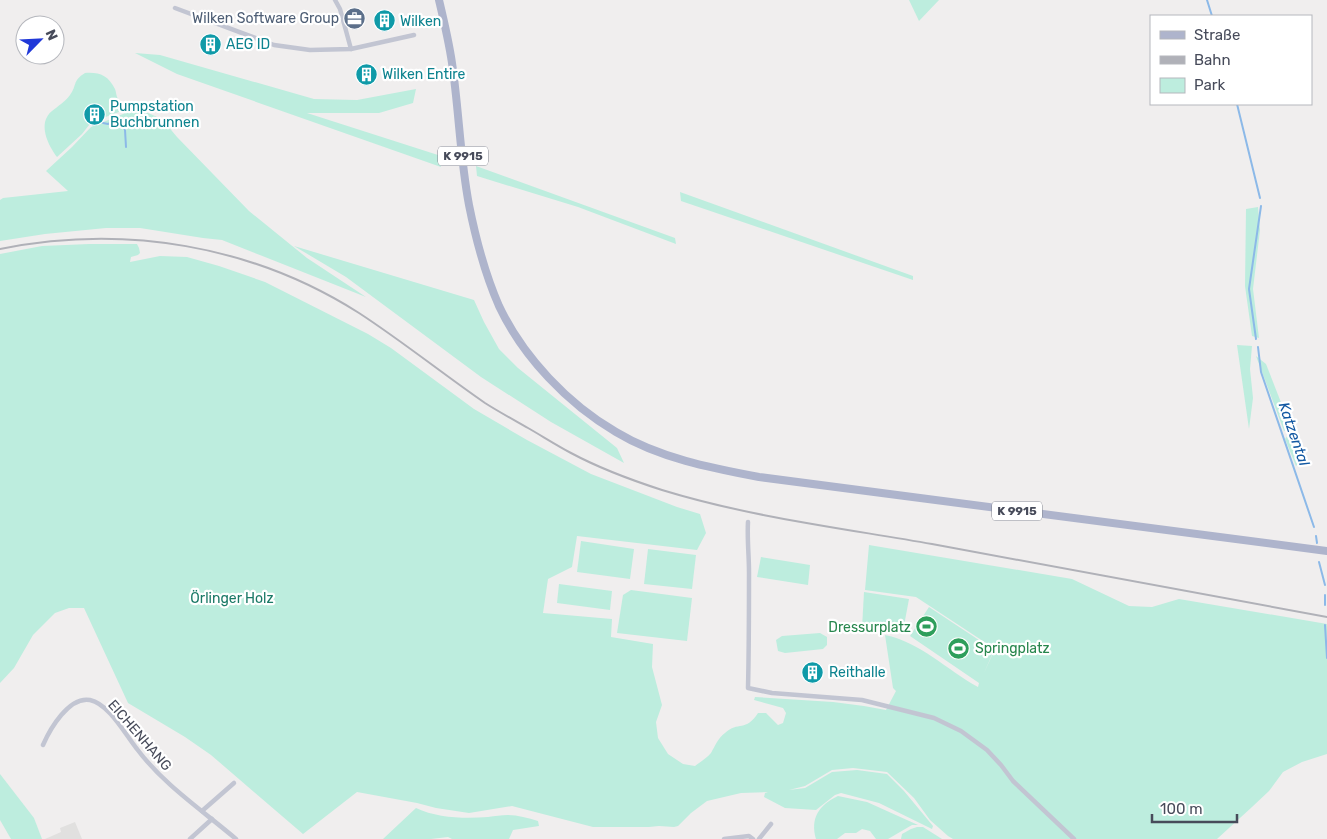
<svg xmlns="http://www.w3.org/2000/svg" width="1327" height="839" viewBox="0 0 1327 839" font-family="Rubik,sans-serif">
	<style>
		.education { fill: #e1e0df }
		.green { fill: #bdedde }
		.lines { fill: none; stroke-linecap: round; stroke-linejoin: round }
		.stream { stroke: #8cb9e8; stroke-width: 2 }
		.minor { stroke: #c2c5d2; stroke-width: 4.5 }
		.primary { stroke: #aeb4cc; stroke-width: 8 }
		.rail { stroke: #b0b1b8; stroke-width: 2 }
		.labels { text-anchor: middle; stroke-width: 4.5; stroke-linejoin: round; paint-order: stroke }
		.shield { fill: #fff; stroke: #7e818c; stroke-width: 1 }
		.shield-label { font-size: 12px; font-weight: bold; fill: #474b5a }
		.service-label { font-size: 14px; fill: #4e5e75; stroke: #fff; text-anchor: end }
		.culture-label { font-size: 14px; fill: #0d838f; stroke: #fff; text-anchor: start }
		.park-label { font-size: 14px; fill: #1a7966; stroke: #fff }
		.leisure-label { font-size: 14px; fill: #27864d; stroke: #fff; text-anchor: end }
		.street-label { font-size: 14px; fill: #474b5a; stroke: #fff }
		.water-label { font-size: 15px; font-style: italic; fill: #1258a2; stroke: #fff }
	</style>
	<rect width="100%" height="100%" fill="#f0eeee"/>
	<polygon class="education" points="75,822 82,839 45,839 61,832 60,828"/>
	<g class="green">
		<polygon points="909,0 939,0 919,21"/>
		<polygon points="135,53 160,55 314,99 357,100 416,89 413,103 379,113 307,113 438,155 441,167 177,74"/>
		<path d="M85,73C99,72 108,75 115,89C116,91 116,94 117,97C121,104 122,100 124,110L103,118L99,117L93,120L82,134L57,157C48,145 37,123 52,111C58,106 65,102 70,95C77,86 72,81 85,73Z"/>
		<polygon points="128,112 148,113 162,119 177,137 249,211 307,258 366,297 222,240 203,238 140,228 106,228 45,234 0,241 0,200 3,198 68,191 46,171 72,147 91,127"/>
		<polygon points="476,166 675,238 676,244 578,207 477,176"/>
		<polygon points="680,192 913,276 913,280 681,201"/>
		<polygon points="1258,207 1260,230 1253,289 1259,338 1252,336 1245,286 1246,209"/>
		<path d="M89,244H137L139,248L140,253L138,255L131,257L130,262L160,256L187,257L219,266L265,282L368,334L391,348L474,409L527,440L591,474L677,507L700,514L706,533L697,550L577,536L572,567L548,579L543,613L612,619L611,637L653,644L652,667L662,705L656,722L658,738L668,754L683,764L695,766C700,762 707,758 711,753C715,746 718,738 725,733C738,721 746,732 758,713H766L778,725L783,723L786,713L783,708L754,700L755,697L833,702L864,706L886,710L896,691L893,688L885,635C920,642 947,670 978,687L979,683L910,636L929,607L994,650L984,673L995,649L916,597L865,590L869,545L1072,579L1129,606L1152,607L1179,599L1327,624V754L1302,762L1283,772L1269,791L1252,807L1217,839H953L948,836L930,820L914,798L887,772L853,768L832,770L805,786L789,790L805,788L832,772L857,770L887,774L904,791L933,826L932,829L879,803L841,793L835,795L816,810L785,808L764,797L765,793L768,792L741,793L707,801L691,813L678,826L674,827L659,826L649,827H593L512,806L469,813L436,808L417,803L357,792L303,834L211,755L185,737L128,703L84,608H69L55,613L33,635L14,668L0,683V254L42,246Z"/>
		<polygon points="294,246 474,300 484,322 499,349 518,368 617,448 624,463 551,422 481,377 346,277"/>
		<polygon points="1237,345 1252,346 1250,369 1253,398 1249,429"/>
		<polygon points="1256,356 1266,364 1291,428 1284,431"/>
		<polygon points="1293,434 1302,460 1296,466 1285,439 1288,435"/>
		<polygon points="581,541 634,549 630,579 577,572"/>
		<polygon points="648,549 696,555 692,589 644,584"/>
		<polygon points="761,557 810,565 808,585 757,577"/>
		<polygon points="559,584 612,591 610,610 557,603"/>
		<polygon points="631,590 692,598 687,641 617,633 623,595"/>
		<polygon points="864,592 909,599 903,631 862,628"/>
		<polygon points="820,633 827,637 827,645 823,649 785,653 778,651 776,640 782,636"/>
		<polygon points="0,774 34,818 42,839 11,839 0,820"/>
		<path d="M838,796L867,802L918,825H912L888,839H876L870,831L862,829L856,833H845L837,839H816C810,818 819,805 838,796Z"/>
		<path d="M416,808C437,818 465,819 488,817C495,816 501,815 508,815C518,815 528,818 538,821L539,826L513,830L509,839H452L448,837L431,839H383Z"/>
		<polygon points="917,827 923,827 942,839 901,839 902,834 911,829"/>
	</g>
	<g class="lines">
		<g class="stream">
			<polyline points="1207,0 1212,16"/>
			<polyline points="1237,104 1260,198"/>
			<polyline points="103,123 108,124 117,120 125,130 126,147"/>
			<polyline points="1256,339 1249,289 1261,206"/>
			<polyline points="1258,347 1261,372 1314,527"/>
			<polyline points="1316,536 1317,543"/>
			<polyline points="1319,562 1325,585"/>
			<polyline points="1325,595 1325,605"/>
			<polyline points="1325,625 1327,658"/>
		</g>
		<g class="minor">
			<polyline points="335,0 340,9 351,49"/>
			<polyline points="175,8 274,45 310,50 351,49 414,35"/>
			<path d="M748,522C747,539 749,555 749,572C749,611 749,649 748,688L772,693L862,700L934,718L961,731L987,750L1001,765L1013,781L1074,839"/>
			<path d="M43,745C50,729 69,696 90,700C109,704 125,734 137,749C164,785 202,810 236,839"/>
			<polyline points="202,811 234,783"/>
			<polyline points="190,839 212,819"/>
			<polyline points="724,839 749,836 753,839"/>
			<polyline points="759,839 771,824"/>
		</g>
		<path class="primary" d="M439,0C444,21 449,42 452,63C459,110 460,158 469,205C476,240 485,274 499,306C523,357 568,404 616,432C659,458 711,468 759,477L1327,551"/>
		<path class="rail" d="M0,249C124,224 252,245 359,313C402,341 443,374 485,403C499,412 514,420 528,428C542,436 556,445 571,453C599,468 631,480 662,490C750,517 841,528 932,544C1063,568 1195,592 1327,617"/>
	</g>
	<defs>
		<symbol id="office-disc" viewBox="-11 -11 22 22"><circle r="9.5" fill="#5c6f8a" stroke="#fff"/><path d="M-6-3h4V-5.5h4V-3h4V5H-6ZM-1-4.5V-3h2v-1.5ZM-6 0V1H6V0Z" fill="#fff"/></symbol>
		<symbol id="building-disc" viewBox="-11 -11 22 22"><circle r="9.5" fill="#0f9aa8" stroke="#fff"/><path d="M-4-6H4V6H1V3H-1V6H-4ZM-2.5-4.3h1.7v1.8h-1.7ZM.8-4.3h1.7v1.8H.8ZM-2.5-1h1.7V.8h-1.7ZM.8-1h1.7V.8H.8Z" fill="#fff"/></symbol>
		<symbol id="stadium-disc" viewBox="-11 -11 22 22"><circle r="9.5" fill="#2e9e5b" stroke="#fff"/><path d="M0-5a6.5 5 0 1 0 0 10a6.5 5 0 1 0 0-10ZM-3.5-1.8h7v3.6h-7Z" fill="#fff"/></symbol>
	</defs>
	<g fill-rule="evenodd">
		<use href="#office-disc" x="342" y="6" width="25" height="25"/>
		<use href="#building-disc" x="372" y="8" width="25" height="25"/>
		<use href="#building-disc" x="198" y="32" width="25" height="25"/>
		<use href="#building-disc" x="354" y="62" width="25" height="25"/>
		<use href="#building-disc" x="82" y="102" width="25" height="25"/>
		<use href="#stadium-disc" x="914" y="614" width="25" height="25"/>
		<use href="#stadium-disc" x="946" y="636" width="25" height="25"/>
		<use href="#building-disc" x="800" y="660" width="25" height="25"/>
	</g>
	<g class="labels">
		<g class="shield">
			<rect x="438" y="146.5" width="50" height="19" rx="4"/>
			<rect x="992" y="501.5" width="50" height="19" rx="4"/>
		</g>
		<g class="shield-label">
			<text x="463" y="160">K 9915</text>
			<text x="1017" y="515">K 9915</text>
		</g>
		<g class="service-label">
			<text x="339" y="23">Wilken Software Group</text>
		</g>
		<g class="culture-label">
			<text x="400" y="26">Wilken</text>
			<text x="226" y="49">AEG ID</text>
			<text x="382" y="79">Wilken Entire</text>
			<text x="110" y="111">Pumpstation<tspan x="110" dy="16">Buchbrunnen</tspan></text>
			<text x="829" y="677">Reithalle</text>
		</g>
		<g class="park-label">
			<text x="232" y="603">Örlinger Holz</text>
		</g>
		<g class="leisure-label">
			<text x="911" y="632">Dressurplatz</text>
			<text x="975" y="653" text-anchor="start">Springplatz</text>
		</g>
		<g class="street-label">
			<text transform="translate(140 735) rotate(49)" y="5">EICHENHANG</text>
		</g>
		<g class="water-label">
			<text transform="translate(1294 434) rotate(71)" y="5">Katzental</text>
		</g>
	</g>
	<rect x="1150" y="15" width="162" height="90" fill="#ffffff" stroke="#b5b7bd"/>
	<rect x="1160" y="31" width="25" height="8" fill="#aeb4cc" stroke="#b5b7bd"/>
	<text x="1194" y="40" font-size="15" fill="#474b5a">Straße</text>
	<rect x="1160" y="56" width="25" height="8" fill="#b0b1b8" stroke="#b5b7bd"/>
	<text x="1194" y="65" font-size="15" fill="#474b5a">Bahn</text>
	<rect x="1160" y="78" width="25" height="15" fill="#bdedde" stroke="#b5b7bd"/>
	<text x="1194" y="90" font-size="15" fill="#474b5a">Park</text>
	<g transform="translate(40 40) rotate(66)"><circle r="24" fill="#ffffff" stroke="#b5b7bd"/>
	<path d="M0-4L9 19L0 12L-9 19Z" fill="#2038d8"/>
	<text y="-8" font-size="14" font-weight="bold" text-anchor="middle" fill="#474b5a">N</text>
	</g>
	<path d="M1152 814v8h85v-8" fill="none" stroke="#474b5a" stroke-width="2.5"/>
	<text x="1160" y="814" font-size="15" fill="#474b5a" stroke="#ffffff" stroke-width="4" paint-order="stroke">100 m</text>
</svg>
